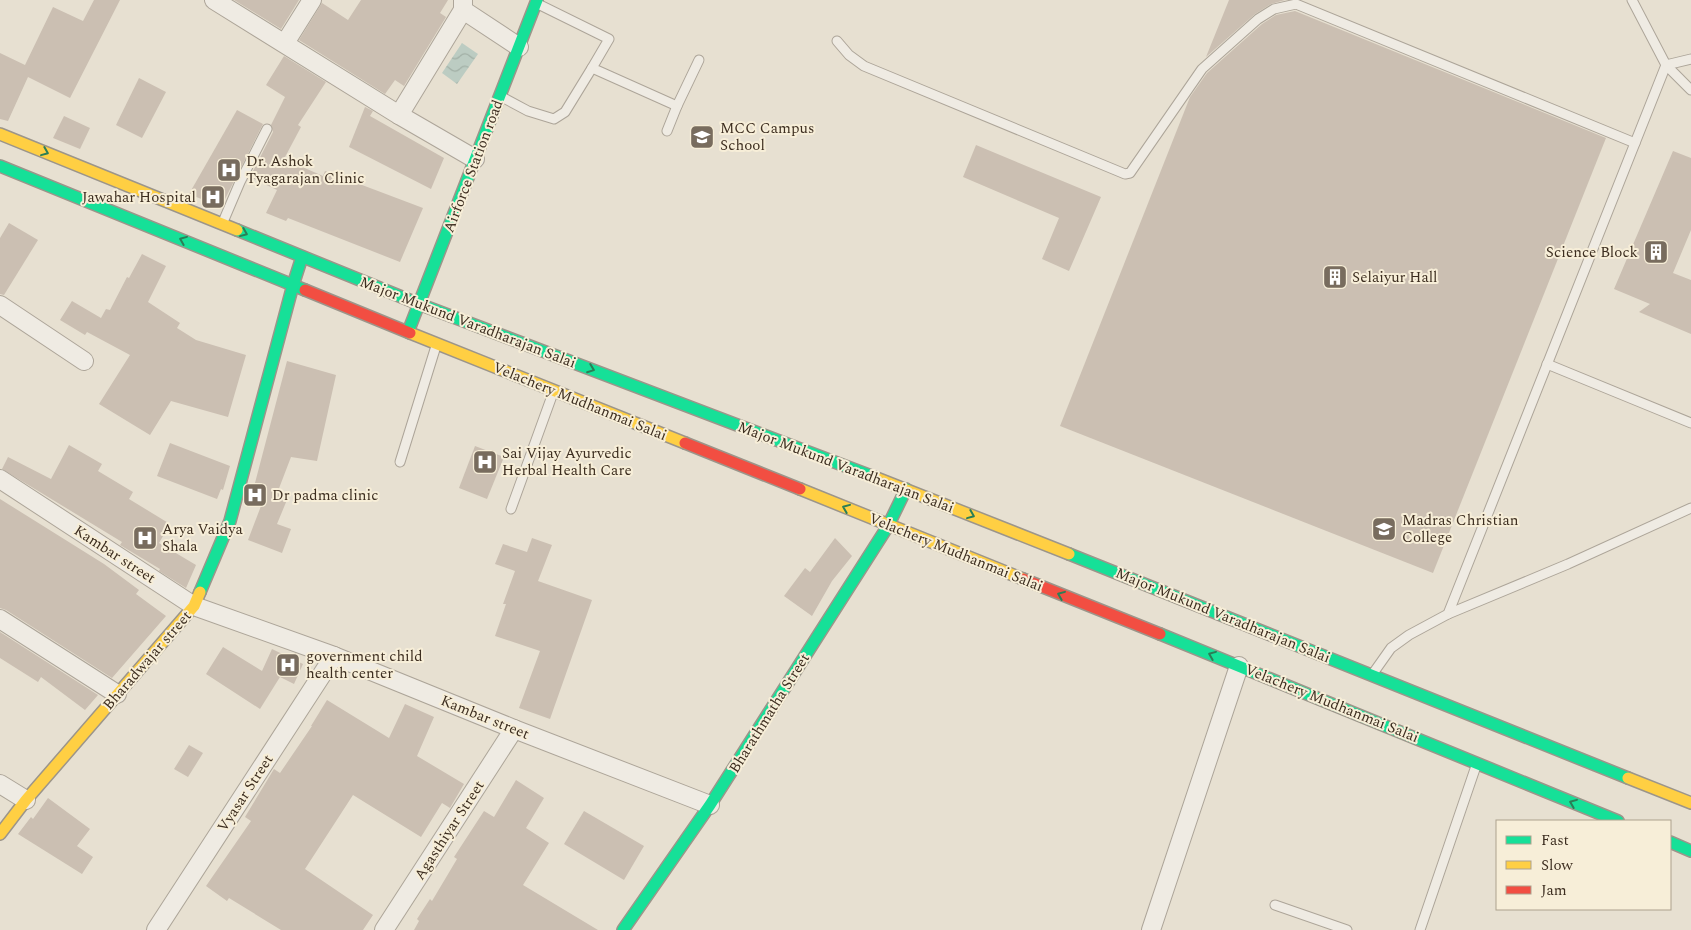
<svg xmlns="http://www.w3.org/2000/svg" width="1691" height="930" viewBox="0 0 1691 930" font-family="Spectral,serif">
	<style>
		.water { fill: url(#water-waves) }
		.building { fill: #cbbfb2 }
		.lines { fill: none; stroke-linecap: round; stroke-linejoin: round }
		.lane-casing { stroke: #ada599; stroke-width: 11 }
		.street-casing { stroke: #ada599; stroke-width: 20 }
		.fast-casing { stroke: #9c958a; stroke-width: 14 }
		.slow-casing { stroke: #9c958a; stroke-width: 14 }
		.jam-casing { stroke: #9c958a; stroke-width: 14 }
		.lane { stroke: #efebe3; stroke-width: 9 }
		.street { stroke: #efebe3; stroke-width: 18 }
		.fast { stroke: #16e098; stroke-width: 11 }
		.slow { stroke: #ffcf43; stroke-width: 11 }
		.jam { stroke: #f24e42; stroke-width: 11 }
		.oneway { stroke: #2b7e56 }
		.labels { text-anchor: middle; stroke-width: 4; stroke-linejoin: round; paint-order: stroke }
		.poi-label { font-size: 15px; fill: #3d2e20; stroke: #f7eed8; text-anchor: start }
		.street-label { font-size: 15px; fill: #3d2e20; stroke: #f7eed8 }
	</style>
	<defs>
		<pattern id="water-waves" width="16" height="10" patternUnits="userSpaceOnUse" patternTransform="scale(1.25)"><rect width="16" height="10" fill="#bcccc2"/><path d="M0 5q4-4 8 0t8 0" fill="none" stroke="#a2b0a6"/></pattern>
	</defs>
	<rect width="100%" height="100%" fill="#e7e0d1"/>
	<polygon class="water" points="462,43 478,54 457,84 442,73"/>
	<g class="building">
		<polygon points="94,0 120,0 70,98 28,77 8,121 0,119 0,53 25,65 53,7 83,21"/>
		<polygon points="234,0 299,0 281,29"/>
		<polygon points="361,0 448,0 440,13 446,17 404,86 395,80 385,94 299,40 322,3 348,20"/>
		<polygon points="1229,0 1285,0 1271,4 1255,14 1206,57"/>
		<polygon points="1295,11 1606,138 1433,573 1060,426 1190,97 1207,73 1262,24 1276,15"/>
		<polygon points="284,56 326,82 298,125 301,127 284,159 323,176 325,171 423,208 400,262 288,218 286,221 266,213 277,190 250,177 273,132 271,125 285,97 266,85"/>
		<polygon points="139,78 166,92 142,138 116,125"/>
		<polygon points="365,107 373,111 370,116 444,158 431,189 349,147"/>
		<polygon points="237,110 263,124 221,207 189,194"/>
		<polygon points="64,116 90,128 80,149 53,138"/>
		<polygon points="976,145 1101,197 1069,271 1042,259 1059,218 963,177"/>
		<polygon points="1673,151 1691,158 1691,230 1673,273 1691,280 1691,334 1639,312 1650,304 1614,289"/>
		<polygon points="9,223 38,240 4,295 0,294 0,238"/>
		<polygon points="142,254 166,266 148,302 180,323 177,328 196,340 246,355 228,417 171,401 150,435 99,404 130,355 87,332 85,335 60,320 72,301 101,318 106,309 110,310 127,277 129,278"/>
		<polygon points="287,361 336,375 317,461 291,457 278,491 289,495 277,524 291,529 282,553 248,540 261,506 250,502"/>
		<polygon points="170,443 230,466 223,490 221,489 217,499 157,476"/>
		<polygon points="69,445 102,464 98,471 133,492 129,499 170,524 159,543 196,565 186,588 159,571 160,569 120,545 122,542 2,469 8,457 51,479"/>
		<polygon points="475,446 504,457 487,499 459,488"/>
		<polygon points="0,499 104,564 139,590 136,594 166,616 112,678 6,610 0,608"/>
		<polygon points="532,538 552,545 538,581 592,600 550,719 519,708 540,651 495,636 506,604 503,604 515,571 495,564 503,544 527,552"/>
		<polygon points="835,538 852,556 832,581 812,616 784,596 805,568 810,572"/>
		<polygon points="0,632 98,695 85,710 41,677 38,682 0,658"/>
		<polygon points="223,647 262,671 272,649 303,664 294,684 280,677 260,709 206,674"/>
		<polygon points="327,700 389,738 405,704 434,717 417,756 464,784 450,808 442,803 421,837 353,795 305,869 373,915 363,930 281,930 229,898 227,901 206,886 251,821 245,817 274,769 280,773 312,726 311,726"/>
		<polygon points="189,745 203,753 188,777 174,769"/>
		<polygon points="516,780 544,798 526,828 549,843 523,885 598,930 414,930 419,921 417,919 430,899 432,901 457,859 454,857 484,811 494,817"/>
		<polygon points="48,798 90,829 77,846 93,857 82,874 18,834 31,817 33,819"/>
		<polygon points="584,811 644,846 624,880 564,844"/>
	</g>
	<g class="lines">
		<defs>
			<g id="lane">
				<polyline points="1632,0 1666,65 1691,90"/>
				<polyline points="536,3 609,39 592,68 677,106 667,131"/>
				<polyline points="837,41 849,55 864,66 1125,174 1130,173 1202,69 1258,19 1274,9 1296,4 1635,143"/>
				<polyline points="500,96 528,111 554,119 565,112 592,68"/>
				<polyline points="677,106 699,60"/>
				<polyline points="223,222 240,182 267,129"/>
				<polyline points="1547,364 1691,423"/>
				<polyline points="400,462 436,346"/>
				<polyline points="511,509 553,393"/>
				<polyline points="1448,614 1568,564 1691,508"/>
				<polyline points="1374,672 1391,648 1409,635 1448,614 1666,65 1691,59"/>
				<polyline points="1275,905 1347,930"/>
				<polyline points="1420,930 1476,766"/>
			</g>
			<g id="street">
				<polyline points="214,0 399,115 475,159"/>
				<polyline points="463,10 519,47"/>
				<polyline points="285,43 312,0"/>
				<polyline points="399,115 463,10 463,0"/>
				<polyline points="0,305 84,361"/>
				<polyline points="0,479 194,606 334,656 514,729 710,805"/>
				<polyline points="0,619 117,694"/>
				<polyline points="0,784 26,800"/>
				<polyline points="156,930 334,656"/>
				<polyline points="384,930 514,729"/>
				<polyline points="1151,930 1239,666"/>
			</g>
			<g id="fast">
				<polyline points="0,166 305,290"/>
				<polyline points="237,230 419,304 874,477"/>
				<polyline points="408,332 537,0"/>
				<polyline points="1069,554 1628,778"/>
				<polyline points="200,592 230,521 293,285 302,257"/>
				<polyline points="1160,634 1618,821"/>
				<polyline points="1670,842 1691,851"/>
				<polyline points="623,930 710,805 888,526 906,489"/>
			</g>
			<g id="slow">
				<polyline points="0,134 237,230"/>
				<polyline points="410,333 685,443"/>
				<polyline points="874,477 1069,554"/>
				<polyline points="800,489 1023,579"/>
				<polyline points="1628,778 1691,803"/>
				<polyline points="0,834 26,800 194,606 200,592"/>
			</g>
			<g id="jam">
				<polyline points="305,290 410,333"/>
				<polyline points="685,443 800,489"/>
				<polyline points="1023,579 1160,634"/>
			</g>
		</defs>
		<use href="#lane" class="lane-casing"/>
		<use href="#street" class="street-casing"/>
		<use href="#fast" class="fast-casing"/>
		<use href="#slow" class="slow-casing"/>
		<use href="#jam" class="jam-casing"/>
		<use href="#lane" class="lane"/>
		<use href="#street" class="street"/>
		<use href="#fast" class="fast"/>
		<use href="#slow" class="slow"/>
		<use href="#jam" class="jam"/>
	</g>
	<defs><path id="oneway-chevron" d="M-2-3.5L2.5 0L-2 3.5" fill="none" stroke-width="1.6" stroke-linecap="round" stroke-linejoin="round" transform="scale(1.25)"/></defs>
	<g class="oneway">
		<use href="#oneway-chevron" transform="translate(45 152) rotate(22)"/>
		<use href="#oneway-chevron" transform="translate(244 233) rotate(22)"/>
		<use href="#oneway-chevron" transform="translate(183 240) rotate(-158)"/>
		<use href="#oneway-chevron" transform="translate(591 369) rotate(21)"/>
		<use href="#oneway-chevron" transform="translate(846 508) rotate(-158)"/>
		<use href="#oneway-chevron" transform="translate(971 515) rotate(22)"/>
		<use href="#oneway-chevron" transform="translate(1061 595) rotate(-158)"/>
		<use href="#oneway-chevron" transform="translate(1212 655) rotate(-158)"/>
		<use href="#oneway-chevron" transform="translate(1573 803) rotate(-158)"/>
	</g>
	<defs>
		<symbol id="school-square" viewBox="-11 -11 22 22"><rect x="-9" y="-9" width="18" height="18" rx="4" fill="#786c5e" stroke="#f7eed8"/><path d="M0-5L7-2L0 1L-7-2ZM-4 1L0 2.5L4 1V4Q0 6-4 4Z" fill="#fff"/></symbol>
		<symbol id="hospital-square" viewBox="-11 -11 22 22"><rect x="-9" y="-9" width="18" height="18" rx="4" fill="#786c5e" stroke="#f7eed8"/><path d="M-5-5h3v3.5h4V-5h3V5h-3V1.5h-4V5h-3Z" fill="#fff"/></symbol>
		<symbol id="building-square" viewBox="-11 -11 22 22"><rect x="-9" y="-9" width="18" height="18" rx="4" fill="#786c5e" stroke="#f7eed8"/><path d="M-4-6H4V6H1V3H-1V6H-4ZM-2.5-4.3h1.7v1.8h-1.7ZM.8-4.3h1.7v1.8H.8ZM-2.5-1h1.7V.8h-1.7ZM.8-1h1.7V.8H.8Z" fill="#fff"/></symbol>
		<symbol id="university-square" viewBox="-11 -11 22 22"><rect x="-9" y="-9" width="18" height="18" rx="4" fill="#786c5e" stroke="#f7eed8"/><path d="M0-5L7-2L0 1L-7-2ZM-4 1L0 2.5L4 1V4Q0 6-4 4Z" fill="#fff"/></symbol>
	</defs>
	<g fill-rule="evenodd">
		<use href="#school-square" x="688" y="123" width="28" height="28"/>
		<use href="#hospital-square" x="215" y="156" width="28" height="28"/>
		<use href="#hospital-square" x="199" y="183" width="28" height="28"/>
		<use href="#building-square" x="1642" y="238" width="28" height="28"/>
		<use href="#building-square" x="1321" y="263" width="28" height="28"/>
		<use href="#hospital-square" x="471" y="448" width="28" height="28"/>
		<use href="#hospital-square" x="241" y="481" width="28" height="28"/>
		<use href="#university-square" x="1370" y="515" width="28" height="28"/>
		<use href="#hospital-square" x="131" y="524" width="28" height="28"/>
		<use href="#hospital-square" x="274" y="651" width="28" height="28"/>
	</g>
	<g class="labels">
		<g class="poi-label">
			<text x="720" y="133">MCC Campus<tspan x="720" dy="17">School</tspan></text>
			<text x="246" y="166">Dr. Ashok<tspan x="246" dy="17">Tyagarajan Clinic</tspan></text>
			<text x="196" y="202" text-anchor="end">Jawahar Hospital</text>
			<text x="1638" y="257" text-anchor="end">Science Block</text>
			<text x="1352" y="282">Selaiyur Hall</text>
			<text x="502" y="458">Sai Vijay Ayurvedic<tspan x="502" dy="17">Herbal Health Care</tspan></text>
			<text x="272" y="500">Dr padma clinic</text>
			<text x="1402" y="525">Madras Christian<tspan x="1402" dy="17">College</tspan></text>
			<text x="162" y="534">Arya Vaidya<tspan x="162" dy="17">Shala</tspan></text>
			<text x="306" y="661">government child<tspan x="306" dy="17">health center</tspan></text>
		</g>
		<g class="street-label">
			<text transform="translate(473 166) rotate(-69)" y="5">Airforce Station road</text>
			<text transform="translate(468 322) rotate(21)" y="5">Major Mukund Varadharajan Salai</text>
			<text transform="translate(580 401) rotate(22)" y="5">Velachery Mudhanmai Salai</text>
			<text transform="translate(846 467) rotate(21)" y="5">Major Mukund Varadharajan Salai</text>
			<text transform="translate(956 552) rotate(22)" y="5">Velachery Mudhanmai Salai</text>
			<text transform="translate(115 554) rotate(33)" y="5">Kambar street</text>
			<text transform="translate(1223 615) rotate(22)" y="5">Major Mukund Varadharajan Salai</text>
			<text transform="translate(147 660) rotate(-49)" y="5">Bharadwajar street</text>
			<text transform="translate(1332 703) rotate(22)" y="5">Velachery Mudhanmai Salai</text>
			<text transform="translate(769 713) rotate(-58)" y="5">Bharathmatha Street</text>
			<text transform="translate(485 717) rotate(22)" y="5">Kambar street</text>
			<text transform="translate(245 793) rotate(-57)" y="5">Vyasar Street</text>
			<text transform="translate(449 830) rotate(-57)" y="5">Agasthiyar Street</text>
		</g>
	</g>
	<rect x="1496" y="820" width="175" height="90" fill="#f7eed8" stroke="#ada18e"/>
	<rect x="1506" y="836" width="25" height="8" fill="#16e098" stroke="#ada18e"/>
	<text x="1541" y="845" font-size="15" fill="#3d2e20">Fast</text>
	<rect x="1506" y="861" width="25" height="8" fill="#ffcf43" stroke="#ada18e"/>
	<text x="1541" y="870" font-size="15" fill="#3d2e20">Slow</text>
	<rect x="1506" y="886" width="25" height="8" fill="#f24e42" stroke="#ada18e"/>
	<text x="1541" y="895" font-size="15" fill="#3d2e20">Jam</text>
</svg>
